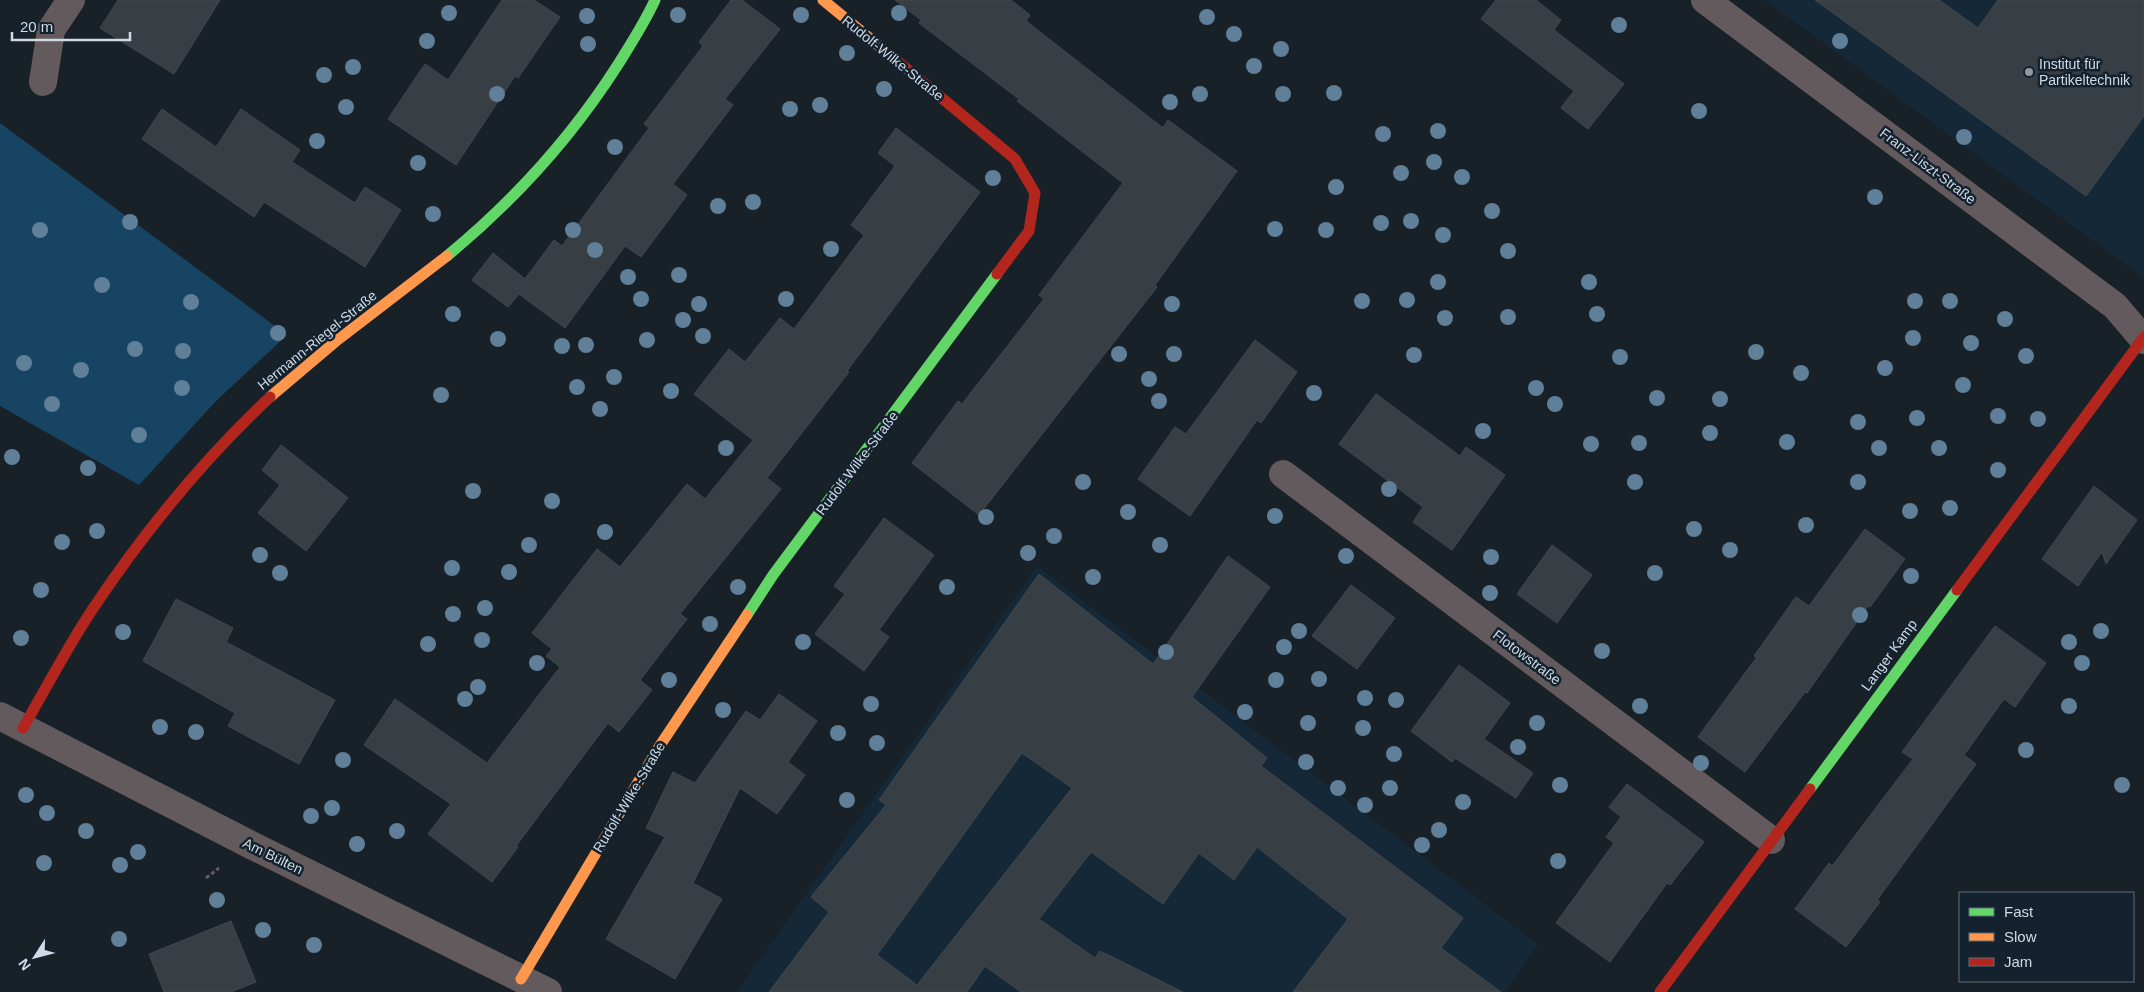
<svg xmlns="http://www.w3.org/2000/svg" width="2144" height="992" viewBox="0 0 2144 992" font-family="Helvetica,sans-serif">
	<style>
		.built { fill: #142837 }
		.green { fill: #164462 }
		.building { fill: #373e44; stroke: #42494e; fill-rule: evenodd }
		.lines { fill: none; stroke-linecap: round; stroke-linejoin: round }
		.path { stroke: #605d61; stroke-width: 3; stroke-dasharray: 4 2.5; stroke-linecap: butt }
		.street { stroke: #625a5d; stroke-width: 28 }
		.fast { stroke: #63d668; stroke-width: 11 }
		.slow { stroke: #ff974d; stroke-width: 11 }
		.jam { stroke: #b3261e; stroke-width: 11 }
		.tree { fill: #607f98 }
		.poi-dot { fill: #9099a1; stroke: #13222e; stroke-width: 2 }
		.labels { text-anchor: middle; stroke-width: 5; stroke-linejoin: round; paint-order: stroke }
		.street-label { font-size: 14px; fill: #d0dae2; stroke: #13222e }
		.poi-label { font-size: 14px; fill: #d0dae2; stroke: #13222e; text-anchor: start }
	</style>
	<rect width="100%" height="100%" fill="#192128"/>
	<g class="built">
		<polygon points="1765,0 2144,0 2144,278"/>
		<polygon points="1037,566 1538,944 1505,992 737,992"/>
	</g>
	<polygon class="green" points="0,123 287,335 216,401 139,485 0,406"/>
	<g class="building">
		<polygon points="118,0 220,0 174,74 100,28"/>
		<polygon points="502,0 534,0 560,17 518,78 515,76 456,165 388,119 425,64 448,80"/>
		<polygon points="731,0 742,0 780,29 725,99 733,105 673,184 687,195 641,257 625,246 565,328 519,294 508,307 472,280 493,253 525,279 554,240 562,246 649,128 644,124 703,46 699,42"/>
		<polygon points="895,0 1011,0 1030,15 1026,21 1163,128 1168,120 1237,171 1155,285 1157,287 979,515 912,463 958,401 962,404 1044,299 1039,295 1123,183 1017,101 1019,99 919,23 921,20"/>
		<polygon points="1496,0 1536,0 1561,20 1554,30 1624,84 1588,129 1561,108 1574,91 1481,19"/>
		<polygon points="1815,0 1939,0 1978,28 1998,0 2144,0 2144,116 2086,196"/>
		<polygon points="162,109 216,147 241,109 300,150 292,162 355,203 365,187 401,210 365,267 264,202 254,217 142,139"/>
		<polygon points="896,128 980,192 847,371 849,372 767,478 781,489 680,614 687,619 640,680 652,690 619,732 608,723 516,846 518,847 492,882 428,834 451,804 364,745 395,699 487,763 560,667 546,656 552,649 532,633 597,549 620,567 687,484 705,499 753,440 694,394 729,349 745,362 780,318 794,329 864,235 851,225 895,166 878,153"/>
		<polygon points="1255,340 1297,372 1261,423 1257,420 1190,516 1138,479 1175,427 1186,434"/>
		<polygon points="1376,394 1460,456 1466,447 1505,475 1452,550 1413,522 1423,507 1339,444"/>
		<polygon points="281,445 348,498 306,551 258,513 280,485 262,470"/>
		<polygon points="2094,486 2137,520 2106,564 2102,552 2078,586 2042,559"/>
		<polygon points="884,518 934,555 879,630 889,637 864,671 815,634 845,594 834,586"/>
		<polygon points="1865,529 1905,559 1870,607 1868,606 1807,693 1805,692 1745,772 1698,737 1757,657 1754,656 1796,597 1809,606"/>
		<polygon points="1552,545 1592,575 1557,623 1517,594"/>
		<path d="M1228,556L1270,587L1192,697L1267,758L1261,766L1463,918L1441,948L1501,992H1293L1348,919L1257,847L1234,880L1199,853L1163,904L1091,852L1039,919L1095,958L1100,951L1183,992H1021L985,966L967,992H769L829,912L811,897L886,805L879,800L1039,574L1153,664ZM1022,753L1072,788L917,985L877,955Z"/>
		<polygon points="1351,585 1395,618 1357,669 1312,636"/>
		<polygon points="176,599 233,628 226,642 335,700 299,764 228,726 235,713 143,661"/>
		<polygon points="1995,626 2046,663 2015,707 2004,699 1964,755 1976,764 1877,900 1880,902 1846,947 1795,909 1829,863 1832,866 1913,759 1902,752"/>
		<polygon points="1459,665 1510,703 1484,739 1533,773 1516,798 1455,758 1452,762 1411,731"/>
		<polygon points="779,694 817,721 788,762 805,775 777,814 740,788 693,883 722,899 675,979 606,939 665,837 646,828 673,772 695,783 746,711 760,720"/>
		<polygon points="1627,784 1704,842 1670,885 1667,883 1610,962 1556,923 1614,843 1606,837 1621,817 1609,807"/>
		<polygon points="231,921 256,982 231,992 164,992 149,954"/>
	</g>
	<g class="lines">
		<polyline class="path" points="206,878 219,868"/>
		<g class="street">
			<polyline points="1705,0 2115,306 2144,340"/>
			<polyline points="43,82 51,30 71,0"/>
			<polyline points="1283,474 1771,840"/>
			<polyline points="0,716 253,846 548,992"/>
		</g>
		<g class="fast">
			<path d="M447,256C515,200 572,137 619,63C632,42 645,22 655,0"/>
			<polyline points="747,615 773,575 997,274"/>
			<polyline points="1810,789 1957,590"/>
		</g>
		<g class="slow">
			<polyline points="823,0 884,50"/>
			<polyline points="270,397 335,342 447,256"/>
			<polyline points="521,979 659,747 747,615"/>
		</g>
		<g class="jam">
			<polyline points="884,50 1015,159 1035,193 1029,231 997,274"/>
			<polyline points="1957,590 2144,337"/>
			<path d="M23,728C46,688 67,648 92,610C142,535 204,459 270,397"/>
			<polyline points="1660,992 1810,789"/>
		</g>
	</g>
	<g class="tree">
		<circle cx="449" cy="13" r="8"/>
		<circle cx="899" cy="13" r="8"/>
		<circle cx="678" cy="15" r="8"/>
		<circle cx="801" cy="15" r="8"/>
		<circle cx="587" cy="16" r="8"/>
		<circle cx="1207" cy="17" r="8"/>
		<circle cx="1619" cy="25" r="8"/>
		<circle cx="1234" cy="34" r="8"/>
		<circle cx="427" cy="41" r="8"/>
		<circle cx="1840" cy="41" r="8"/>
		<circle cx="588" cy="44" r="8"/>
		<circle cx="1281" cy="49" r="8"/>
		<circle cx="847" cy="53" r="8"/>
		<circle cx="1254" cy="66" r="8"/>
		<circle cx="353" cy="67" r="8"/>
		<circle cx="324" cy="75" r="8"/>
		<circle cx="884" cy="89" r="8"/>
		<circle cx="1334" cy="93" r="8"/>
		<circle cx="497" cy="94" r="8"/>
		<circle cx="1200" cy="94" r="8"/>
		<circle cx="1283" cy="94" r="8"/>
		<circle cx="1170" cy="102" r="8"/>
		<circle cx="820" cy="105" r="8"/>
		<circle cx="346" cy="107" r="8"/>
		<circle cx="790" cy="109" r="8"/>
		<circle cx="1699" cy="111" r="8"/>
		<circle cx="1438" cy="131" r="8"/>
		<circle cx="1383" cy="134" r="8"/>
		<circle cx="1964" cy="137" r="8"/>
		<circle cx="317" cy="141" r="8"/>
		<circle cx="615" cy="147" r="8"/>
		<circle cx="1434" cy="162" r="8"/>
		<circle cx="418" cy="163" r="8"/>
		<circle cx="1401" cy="173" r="8"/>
		<circle cx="1462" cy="177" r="8"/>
		<circle cx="993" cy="178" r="8"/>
		<circle cx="1336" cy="187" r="8"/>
		<circle cx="1875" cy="197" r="8"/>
		<circle cx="753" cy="202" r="8"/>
		<circle cx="718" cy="206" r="8"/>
		<circle cx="1492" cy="211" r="8"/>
		<circle cx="433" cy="214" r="8"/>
		<circle cx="1411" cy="221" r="8"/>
		<circle cx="130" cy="222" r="8"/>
		<circle cx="1381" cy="223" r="8"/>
		<circle cx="1275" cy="229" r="8"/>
		<circle cx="40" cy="230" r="8"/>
		<circle cx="573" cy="230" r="8"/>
		<circle cx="1326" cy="230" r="8"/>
		<circle cx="1443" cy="235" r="8"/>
		<circle cx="831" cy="249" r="8"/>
		<circle cx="595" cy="250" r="8"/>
		<circle cx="1508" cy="251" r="8"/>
		<circle cx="679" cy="275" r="8"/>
		<circle cx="628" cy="277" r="8"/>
		<circle cx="1438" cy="282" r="8"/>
		<circle cx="1589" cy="282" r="8"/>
		<circle cx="102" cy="285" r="8"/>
		<circle cx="641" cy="299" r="8"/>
		<circle cx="786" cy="299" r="8"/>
		<circle cx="1407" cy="300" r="8"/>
		<circle cx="1362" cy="301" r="8"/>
		<circle cx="1915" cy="301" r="8"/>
		<circle cx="1950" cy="301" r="8"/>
		<circle cx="191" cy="302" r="8"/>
		<circle cx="699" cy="304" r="8"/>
		<circle cx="1172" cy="304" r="8"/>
		<circle cx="453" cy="314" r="8"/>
		<circle cx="1597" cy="314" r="8"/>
		<circle cx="1508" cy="317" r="8"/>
		<circle cx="1445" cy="318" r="8"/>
		<circle cx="2005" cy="319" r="8"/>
		<circle cx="683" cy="320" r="8"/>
		<circle cx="278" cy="333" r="8"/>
		<circle cx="703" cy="336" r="8"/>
		<circle cx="1913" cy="338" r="8"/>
		<circle cx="498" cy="339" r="8"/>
		<circle cx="647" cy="340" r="8"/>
		<circle cx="1971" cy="343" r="8"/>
		<circle cx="586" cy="345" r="8"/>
		<circle cx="562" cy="346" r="8"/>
		<circle cx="135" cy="349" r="8"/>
		<circle cx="183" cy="351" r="8"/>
		<circle cx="1756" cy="352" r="8"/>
		<circle cx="1119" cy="354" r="8"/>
		<circle cx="1174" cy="354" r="8"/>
		<circle cx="1414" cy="355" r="8"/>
		<circle cx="2026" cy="356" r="8"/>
		<circle cx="1620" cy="357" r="8"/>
		<circle cx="24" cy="363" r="8"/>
		<circle cx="1885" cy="368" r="8"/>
		<circle cx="81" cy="370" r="8"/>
		<circle cx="1801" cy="373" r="8"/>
		<circle cx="614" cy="377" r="8"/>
		<circle cx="1149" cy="379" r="8"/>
		<circle cx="1963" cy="385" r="8"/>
		<circle cx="577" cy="387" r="8"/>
		<circle cx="182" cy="388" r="8"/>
		<circle cx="1536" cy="388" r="8"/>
		<circle cx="671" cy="391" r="8"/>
		<circle cx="1314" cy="393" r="8"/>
		<circle cx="441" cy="395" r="8"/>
		<circle cx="1657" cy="398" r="8"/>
		<circle cx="1720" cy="399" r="8"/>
		<circle cx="1159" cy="401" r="8"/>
		<circle cx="52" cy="404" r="8"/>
		<circle cx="1555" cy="404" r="8"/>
		<circle cx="600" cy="409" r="8"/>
		<circle cx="1998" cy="416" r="8"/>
		<circle cx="1917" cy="418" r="8"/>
		<circle cx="2038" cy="419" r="8"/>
		<circle cx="1858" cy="422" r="8"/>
		<circle cx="1483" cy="431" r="8"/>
		<circle cx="1710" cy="433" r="8"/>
		<circle cx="139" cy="435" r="8"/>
		<circle cx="1787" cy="442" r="8"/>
		<circle cx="1639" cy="443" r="8"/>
		<circle cx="1591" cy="444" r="8"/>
		<circle cx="726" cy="448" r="8"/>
		<circle cx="1879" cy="448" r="8"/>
		<circle cx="1939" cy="448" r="8"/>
		<circle cx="12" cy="457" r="8"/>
		<circle cx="88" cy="468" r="8"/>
		<circle cx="1998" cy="470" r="8"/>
		<circle cx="1083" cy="482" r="8"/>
		<circle cx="1635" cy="482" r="8"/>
		<circle cx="1858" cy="482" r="8"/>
		<circle cx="1389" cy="489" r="8"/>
		<circle cx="473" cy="491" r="8"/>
		<circle cx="552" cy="501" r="8"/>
		<circle cx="1950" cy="508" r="8"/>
		<circle cx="1910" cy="511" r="8"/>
		<circle cx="1128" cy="512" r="8"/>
		<circle cx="1275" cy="516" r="8"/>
		<circle cx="986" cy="517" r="8"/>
		<circle cx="1806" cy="525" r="8"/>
		<circle cx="1694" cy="529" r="8"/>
		<circle cx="97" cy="531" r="8"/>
		<circle cx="605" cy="532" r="8"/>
		<circle cx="1054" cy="536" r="8"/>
		<circle cx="62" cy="542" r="8"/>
		<circle cx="529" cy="545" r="8"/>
		<circle cx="1160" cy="545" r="8"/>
		<circle cx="1730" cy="550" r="8"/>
		<circle cx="1028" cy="553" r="8"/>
		<circle cx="260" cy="555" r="8"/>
		<circle cx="1346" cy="556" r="8"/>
		<circle cx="1491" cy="557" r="8"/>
		<circle cx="452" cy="568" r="8"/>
		<circle cx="509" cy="572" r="8"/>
		<circle cx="280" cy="573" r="8"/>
		<circle cx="1655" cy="573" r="8"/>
		<circle cx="1911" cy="576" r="8"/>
		<circle cx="1093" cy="577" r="8"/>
		<circle cx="738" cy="587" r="8"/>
		<circle cx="947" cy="587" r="8"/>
		<circle cx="41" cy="590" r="8"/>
		<circle cx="1490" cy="593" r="8"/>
		<circle cx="485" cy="608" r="8"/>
		<circle cx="453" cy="614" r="8"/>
		<circle cx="1860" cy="615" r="8"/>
		<circle cx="710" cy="624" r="8"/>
		<circle cx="1299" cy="631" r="8"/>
		<circle cx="2101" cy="631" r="8"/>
		<circle cx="123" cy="632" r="8"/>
		<circle cx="21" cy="638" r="8"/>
		<circle cx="482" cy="640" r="8"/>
		<circle cx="803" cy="642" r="8"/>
		<circle cx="2069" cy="642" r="8"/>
		<circle cx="428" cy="644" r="8"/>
		<circle cx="1284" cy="647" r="8"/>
		<circle cx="1602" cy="651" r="8"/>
		<circle cx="1166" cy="652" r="8"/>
		<circle cx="537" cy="663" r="8"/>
		<circle cx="2082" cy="663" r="8"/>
		<circle cx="1319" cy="679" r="8"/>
		<circle cx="669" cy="680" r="8"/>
		<circle cx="1276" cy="680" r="8"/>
		<circle cx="478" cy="687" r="8"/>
		<circle cx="1365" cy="698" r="8"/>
		<circle cx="465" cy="699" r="8"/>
		<circle cx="1396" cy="700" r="8"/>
		<circle cx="871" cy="704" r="8"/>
		<circle cx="1640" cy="706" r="8"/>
		<circle cx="2069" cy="706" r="8"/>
		<circle cx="723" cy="710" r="8"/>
		<circle cx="1245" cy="712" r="8"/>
		<circle cx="1308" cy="723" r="8"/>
		<circle cx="1537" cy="723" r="8"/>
		<circle cx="160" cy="727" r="8"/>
		<circle cx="1363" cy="728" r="8"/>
		<circle cx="196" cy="732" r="8"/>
		<circle cx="838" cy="733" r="8"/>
		<circle cx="877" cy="743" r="8"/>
		<circle cx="1518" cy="747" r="8"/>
		<circle cx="2026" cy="750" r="8"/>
		<circle cx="1394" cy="754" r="8"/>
		<circle cx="343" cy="760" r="8"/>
		<circle cx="1306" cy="762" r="8"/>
		<circle cx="1701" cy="763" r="8"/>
		<circle cx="1560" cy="785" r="8"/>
		<circle cx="2122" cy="785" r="8"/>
		<circle cx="1338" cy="788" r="8"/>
		<circle cx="1390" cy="788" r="8"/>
		<circle cx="26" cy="795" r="8"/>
		<circle cx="847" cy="800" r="8"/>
		<circle cx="1463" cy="802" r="8"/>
		<circle cx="1365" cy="805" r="8"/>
		<circle cx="332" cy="808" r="8"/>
		<circle cx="47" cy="813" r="8"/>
		<circle cx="311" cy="816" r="8"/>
		<circle cx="1439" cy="830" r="8"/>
		<circle cx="86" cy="831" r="8"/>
		<circle cx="397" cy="831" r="8"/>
		<circle cx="357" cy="844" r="8"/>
		<circle cx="1422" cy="845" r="8"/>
		<circle cx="138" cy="852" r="8"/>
		<circle cx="1558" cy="861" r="8"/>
		<circle cx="44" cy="863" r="8"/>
		<circle cx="120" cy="865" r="8"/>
		<circle cx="217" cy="900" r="8"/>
		<circle cx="263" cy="930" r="8"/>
		<circle cx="119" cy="939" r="8"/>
		<circle cx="314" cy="945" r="8"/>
	</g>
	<circle class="poi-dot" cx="2029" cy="72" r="5"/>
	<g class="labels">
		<g class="street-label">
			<text transform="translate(893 58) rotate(39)" y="5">Rudolf-Wilke-Straße</text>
			<text transform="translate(1928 166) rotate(37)" y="5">Franz-Liszt-Straße</text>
			<text transform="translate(317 340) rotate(-39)" y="5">Hermann-Riegel-Straße</text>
			<text transform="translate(857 463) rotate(-53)" y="5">Rudolf-Wilke-Straße</text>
			<text transform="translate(1889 655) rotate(-54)" y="5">Langer Kamp</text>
			<text transform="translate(1527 657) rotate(37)" y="5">Flotowstraße</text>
			<text transform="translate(629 797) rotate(-59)" y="5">Rudolf-Wilke-Straße</text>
			<text transform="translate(273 856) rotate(26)" y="5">Am Bülten</text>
		</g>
		<g class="poi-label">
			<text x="2039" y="69">Institut für<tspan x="2039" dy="16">Partikeltechnik</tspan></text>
		</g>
	</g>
	<rect x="1959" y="892" width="175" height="90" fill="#13222e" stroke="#5f6c76"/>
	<rect x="1969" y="908" width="25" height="8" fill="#63d668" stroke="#5f6c76"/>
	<text x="2004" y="917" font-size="15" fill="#d0dae2">Fast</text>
	<rect x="1969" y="933" width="25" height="8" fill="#ff974d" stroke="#5f6c76"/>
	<text x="2004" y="942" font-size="15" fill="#d0dae2">Slow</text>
	<rect x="1969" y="958" width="25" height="8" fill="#b3261e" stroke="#5f6c76"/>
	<text x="2004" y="967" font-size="15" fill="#d0dae2">Jam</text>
	<g transform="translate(35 957) rotate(234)" stroke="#13222e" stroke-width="4" paint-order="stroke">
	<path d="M0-4L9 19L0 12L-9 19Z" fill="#d0dae2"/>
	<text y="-8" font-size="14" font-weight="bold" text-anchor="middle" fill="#d0dae2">N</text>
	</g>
	<path d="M12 32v8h118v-8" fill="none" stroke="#d0dae2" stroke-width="2.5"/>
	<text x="20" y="32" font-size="15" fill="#d0dae2" stroke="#13222e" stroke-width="4" paint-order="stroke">20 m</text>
</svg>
